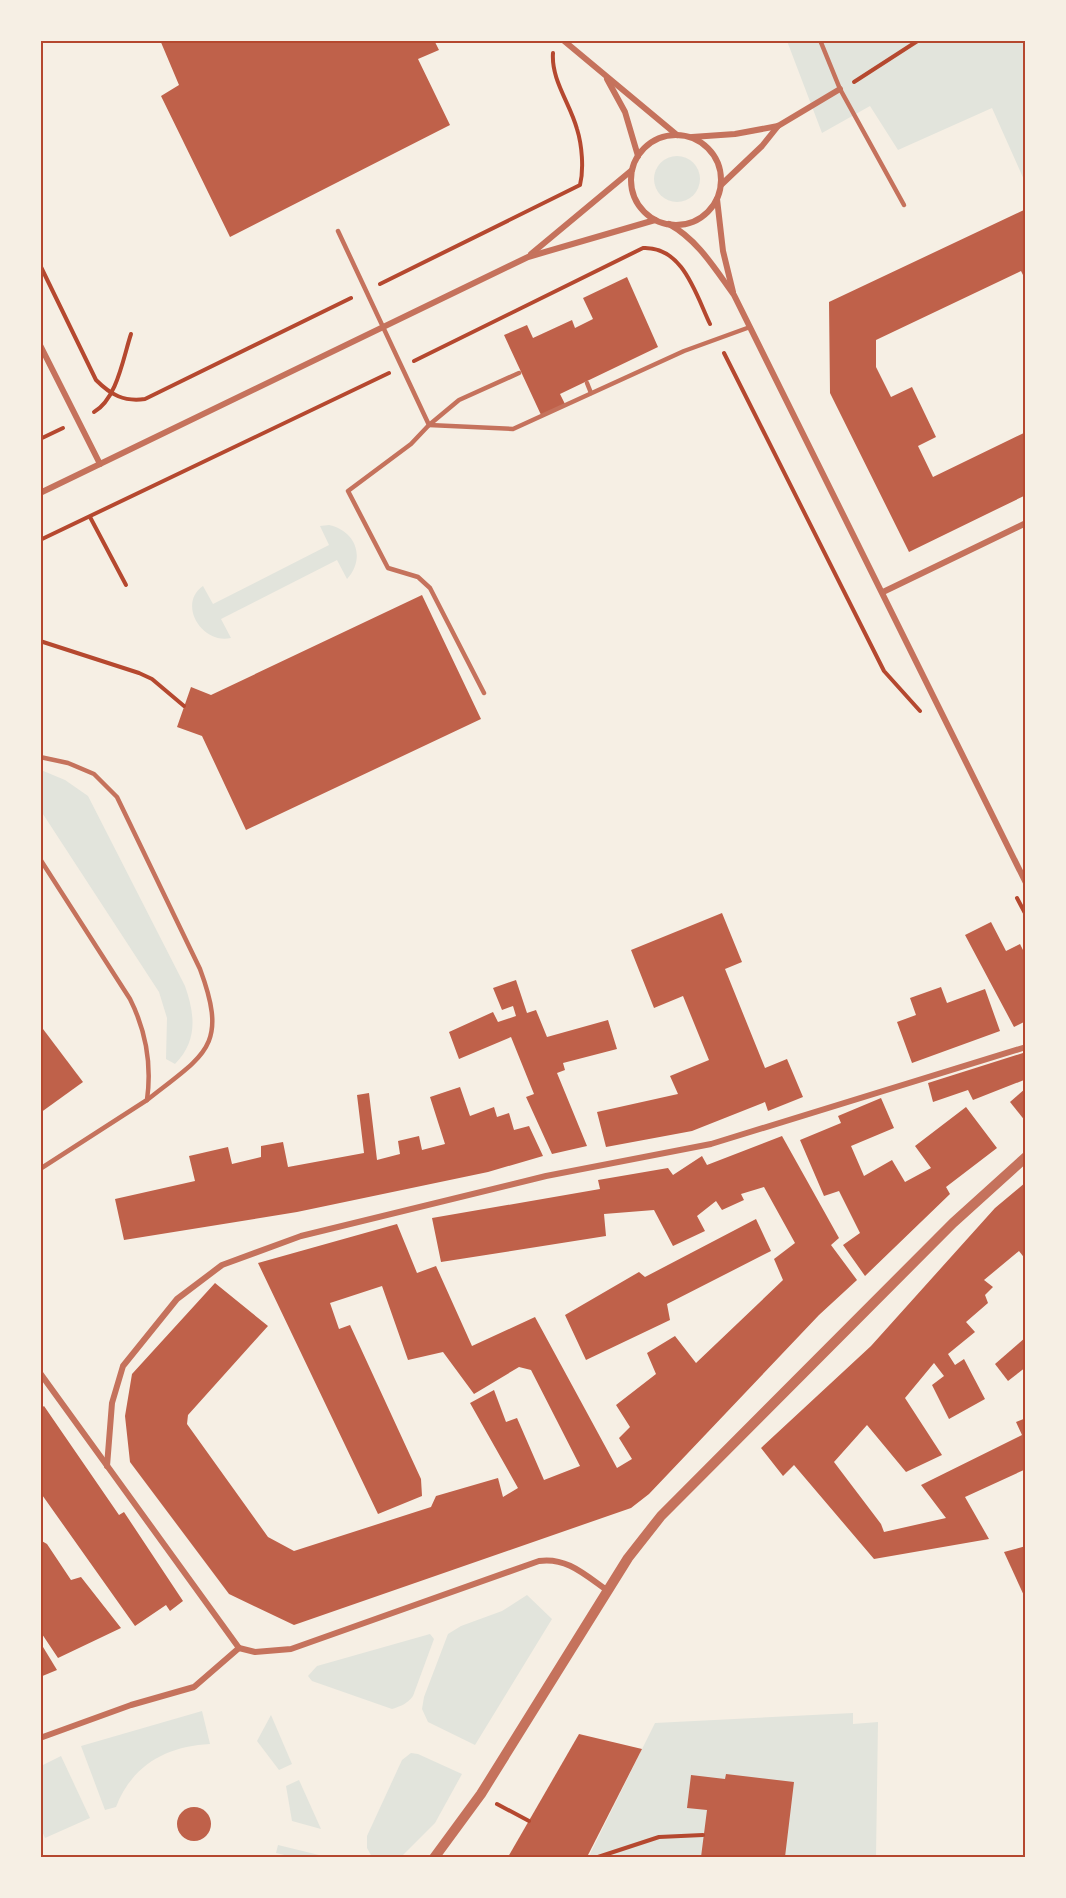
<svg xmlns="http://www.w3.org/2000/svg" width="1066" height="1898" viewBox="0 0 1066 1898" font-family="Montserrat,sans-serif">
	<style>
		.green { fill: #e2e4dc }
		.building { fill: #bf614a }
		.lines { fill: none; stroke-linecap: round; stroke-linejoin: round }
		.path { stroke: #b5482f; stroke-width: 4 }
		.service { stroke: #c5725c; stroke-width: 4.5 }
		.minor { stroke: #c5725c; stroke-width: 6 }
		.tertiary { stroke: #c5725c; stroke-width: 10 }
		.neatline { fill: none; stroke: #b5482f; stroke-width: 2 }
	</style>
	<rect width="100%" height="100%" fill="#f6efe4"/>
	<g class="green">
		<polygon points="787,41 1025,41 1025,182 992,108 898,150 870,106 822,133"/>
		<circle cx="677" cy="179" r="23"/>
		<path d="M329,525C356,531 366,558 347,579L337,560L221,619L231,638C202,645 177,604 203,586L213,604L329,545L320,526Z"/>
		<path d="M41,770L65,780L88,796L185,986C195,1014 198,1041 175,1064L166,1059L167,1018L159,992L41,811Z"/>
		<polygon points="527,1595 552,1619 475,1745 428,1722 422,1709 424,1697 448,1634 461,1626 502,1611"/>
		<path d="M430,1634L434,1639L413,1696C407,1704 401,1706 392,1709L312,1681L308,1676L317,1666Z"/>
		<path d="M202,1711L210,1744C167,1746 132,1765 116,1807L105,1810L81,1746Z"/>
		<polygon points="853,1713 853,1724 878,1722 876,1857 588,1858 655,1723"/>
		<polygon points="271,1715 292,1764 279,1770 257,1741"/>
		<polygon points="411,1753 418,1754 462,1774 435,1823 401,1857 372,1857 367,1848 367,1836 402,1760"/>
		<polygon points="61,1756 90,1818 45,1838 41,1829 41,1766"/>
		<polygon points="299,1780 321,1829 292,1821 286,1786"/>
		<polygon points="278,1845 319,1855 318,1857 293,1857 276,1853"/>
	</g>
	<g class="building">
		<polygon points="160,40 434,40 439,50 418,59 450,125 230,237 161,96 179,85"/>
		<polygon points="1026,209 1026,281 1021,271 876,340 876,367 891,397 912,387 936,437 918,446 933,477 1026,432 1026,495 909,552 830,393 829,302"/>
		<polygon points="627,277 658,347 560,394 566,406 542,417 504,335 527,325 533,338 572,320 575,328 593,319 583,298"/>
		<polygon points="422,595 481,719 246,830 202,736 177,727 191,687 211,695"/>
		<polygon points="722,913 742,962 725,969 765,1068 787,1059 803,1097 768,1111 765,1102 692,1131 606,1147 597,1112 678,1094 670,1076 709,1060 683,996 654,1008 631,950"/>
		<polygon points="991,922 1006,951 1020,944 1026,956 1026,1021 1014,1027 965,935"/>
		<polygon points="516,980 527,1013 536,1010 547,1037 608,1020 617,1049 563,1063 565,1070 557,1073 587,1146 552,1154 526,1097 534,1094 511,1037 459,1059 449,1032 493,1012 498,1022 516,1016 513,1006 502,1010 493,988"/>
		<polygon points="941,987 947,1003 985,989 1000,1031 912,1063 897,1022 916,1015 910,998"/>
		<polygon points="40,1025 83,1082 40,1113"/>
		<polygon points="1026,1052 1026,1084 1024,1080 973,1100 968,1090 933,1102 928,1083"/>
		<polygon points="460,1087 470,1116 494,1107 497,1117 509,1113 514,1130 529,1126 543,1156 488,1172 297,1212 124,1240 115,1199 195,1181 189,1156 228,1147 232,1164 261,1157 261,1146 283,1142 288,1167 364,1153 357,1095 369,1093 377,1160 400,1154 398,1141 419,1136 422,1150 445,1144 430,1097"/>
		<polygon points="1026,1088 1026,1122 1010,1102"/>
		<polygon points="881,1098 894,1128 851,1146 864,1176 892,1160 905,1182 931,1168 915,1146 966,1107 997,1148 946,1187 950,1194 865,1276 843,1245 860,1233 839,1191 824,1196 800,1140 841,1123 838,1116"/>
		<polygon points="782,1136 839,1238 831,1245 857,1280 819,1315 649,1494 631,1508 294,1625 229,1594 130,1462 125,1416 132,1374 215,1283 268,1326 188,1415 187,1424 268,1537 294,1551 431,1507 436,1496 498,1478 503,1497 518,1488 470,1403 494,1390 506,1422 517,1418 544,1480 580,1466 531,1370 519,1367 474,1394 443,1352 408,1360 382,1286 330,1303 339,1329 350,1325 421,1479 422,1496 378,1514 258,1263 397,1224 417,1273 436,1266 472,1346 535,1317 617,1468 632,1459 619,1438 630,1427 616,1405 656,1374 647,1353 675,1336 696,1363 783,1280 774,1259 795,1243 764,1187 741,1194 744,1200 722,1210 716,1201 697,1216 705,1231 673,1246 654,1210 604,1214 606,1236 441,1262 432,1218 600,1189 598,1180 668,1168 673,1175 702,1156 707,1165"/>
		<polygon points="1026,1182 1026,1260 1019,1251 984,1280 993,1287 985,1295 988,1303 966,1322 975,1332 948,1354 955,1365 964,1359 985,1399 949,1419 932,1385 944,1376 934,1363 905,1398 942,1455 906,1472 867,1425 834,1462 881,1524 884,1532 946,1518 921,1485 1022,1435 1016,1422 1026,1418 1026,1469 965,1497 989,1539 874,1559 794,1465 783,1476 761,1448 871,1346 995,1208"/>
		<polygon points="756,1219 771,1251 667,1304 670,1320 586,1360 565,1315 639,1272 645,1277"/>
		<polygon points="1026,1337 1026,1367 1008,1381 995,1364"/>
		<polygon points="44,1406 119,1515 124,1512 183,1601 170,1611 166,1605 135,1626 40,1492 40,1409"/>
		<polygon points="40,1540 47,1544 71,1580 81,1577 121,1628 58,1658 40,1631"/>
		<polygon points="1026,1546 1026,1600 1004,1552"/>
		<polygon points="40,1642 57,1670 40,1677"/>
		<polygon points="579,1734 642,1749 587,1857 508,1857"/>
		<polygon points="726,1774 794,1782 785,1857 701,1857 707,1810 687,1808 691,1775 725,1779"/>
		<circle cx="194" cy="1824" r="17"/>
	</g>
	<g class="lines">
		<g class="path">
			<polyline points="854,82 919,40"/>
			<path d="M40,265L96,380C111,395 124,402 145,399L351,298"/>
			<path d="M380,284L580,185C584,169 582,145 577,129C570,103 551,80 553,53"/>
			<polyline points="724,353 884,671 920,711"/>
			<path d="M414,361L643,248C683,246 696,295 710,324"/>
			<path d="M94,412C117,399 123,358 131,334"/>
			<polyline points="40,439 63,428"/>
			<polyline points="90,517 126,585"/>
			<polyline points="40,540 389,373"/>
			<polyline points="40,641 139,673 152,679 184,706"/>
			<polyline points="1017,898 1026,915"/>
			<polyline points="497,1804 529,1821"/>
			<polyline points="595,1858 659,1837 703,1835"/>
		</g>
		<g class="service">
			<polyline points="820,40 840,89 904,205"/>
			<polyline points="338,231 429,425"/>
			<polyline points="587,383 591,393"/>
			<polyline points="429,425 513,429 684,351 750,327"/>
			<polyline points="484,693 430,588 418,577 388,568 348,491 411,444 429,425 459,400 519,373"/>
			<path d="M40,757L68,763L94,774L117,797L200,969C229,1047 205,1054 147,1100"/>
			<path d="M40,859L130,999C146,1031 152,1064 147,1100L40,1169"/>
		</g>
		<g class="minor">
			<polyline points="563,40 677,135"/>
			<polyline points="607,79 625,112 638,156"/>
			<circle cx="676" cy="180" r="45"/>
			<polyline points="692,137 735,134 778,126 840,89"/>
			<polyline points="721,185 762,146 778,126"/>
			<polyline points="717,199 723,251 733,292"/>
			<path d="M669,224C698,240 715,269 734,295L1026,883"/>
			<polyline points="531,254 632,170"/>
			<polyline points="40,345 100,464"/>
			<polyline points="40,493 528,257 655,220"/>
			<polyline points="883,592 1026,523"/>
			<polyline points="40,1373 239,1648"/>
			<polyline points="107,1466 112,1403 123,1366 177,1299 222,1265 301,1236 546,1176 711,1144 1026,1047"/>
			<path d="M239,1648L255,1652L291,1649L539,1561C567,1557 585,1575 608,1591"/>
			<polyline points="40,1738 131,1705 194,1687 239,1648"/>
		</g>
		<polyline class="tertiary" points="434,1858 481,1794 628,1558 661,1516 953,1223 1026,1157"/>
	</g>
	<rect width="1066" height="1898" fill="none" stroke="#f6efe4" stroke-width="84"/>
	<rect x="42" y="42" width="982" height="1814" class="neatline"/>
</svg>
